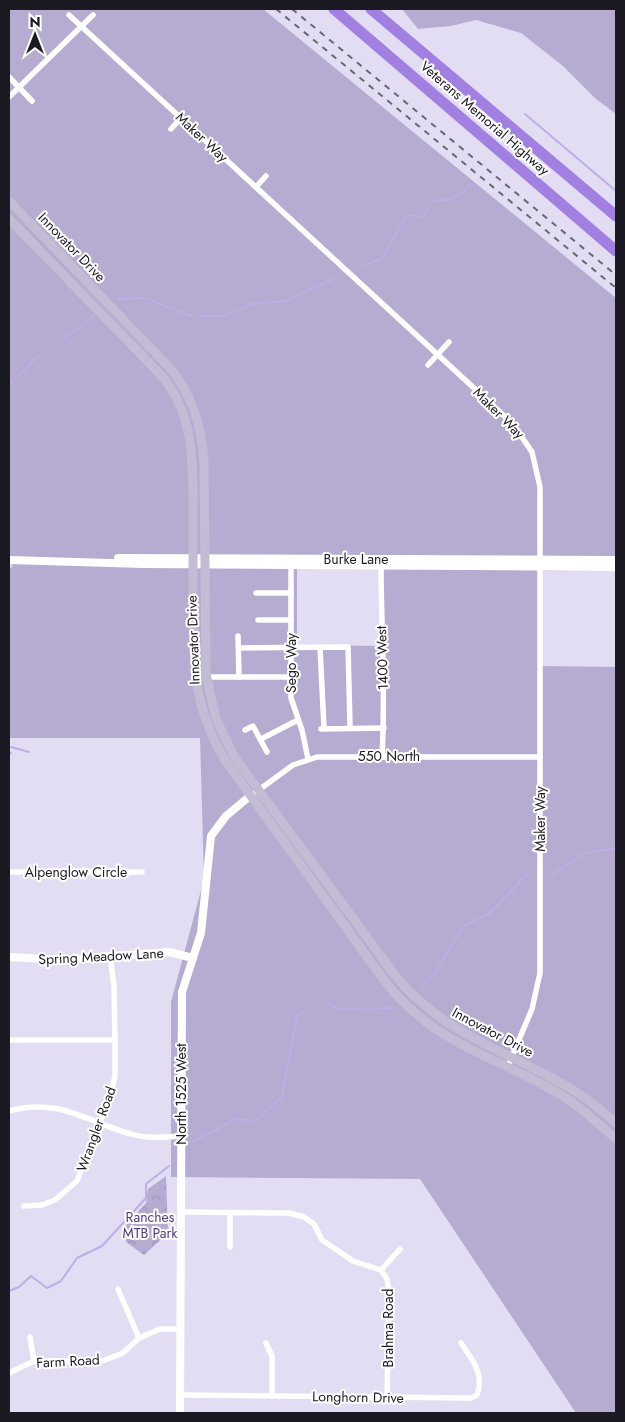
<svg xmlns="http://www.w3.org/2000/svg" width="625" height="1422" viewBox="0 0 625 1422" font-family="Jost,sans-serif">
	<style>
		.green { fill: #b6acd1; fill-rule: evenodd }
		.park { fill: url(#park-crowns) }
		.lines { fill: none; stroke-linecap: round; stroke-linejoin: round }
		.stream { stroke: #beade7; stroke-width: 2 }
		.minor { stroke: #fff; stroke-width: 5.5 }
		.tertiary { stroke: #fff; stroke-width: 8 }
		.secondary { stroke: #c4bcd5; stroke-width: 9 }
		.motorway { stroke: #a180e2; stroke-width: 11 }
		.rail { stroke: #6a6775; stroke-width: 2; stroke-dasharray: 6 6; stroke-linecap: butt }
		.labels { text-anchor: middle; stroke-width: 4; stroke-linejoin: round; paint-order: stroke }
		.street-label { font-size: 14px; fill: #1b1921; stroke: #fff }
		.park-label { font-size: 14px; fill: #543b80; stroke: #fff }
	</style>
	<defs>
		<pattern id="park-crowns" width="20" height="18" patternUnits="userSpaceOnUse" patternTransform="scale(1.25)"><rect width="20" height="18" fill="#b6acd1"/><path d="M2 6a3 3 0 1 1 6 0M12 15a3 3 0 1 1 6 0" fill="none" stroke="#9c93b3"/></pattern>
	</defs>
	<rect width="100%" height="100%" fill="#e3ddf4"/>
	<g class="green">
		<path d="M9,9H263L616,298V570L541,571L542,666L616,667V1413H576L420,1179L171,1177V1002L204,879L200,738H9V568L13,567L9,561ZM297,569H382V646L297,645Z"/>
		<polygon points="402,9 616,9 616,114 596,99 563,66 521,33 476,20 451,26 418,29"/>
	</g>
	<polygon class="park" points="166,1176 168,1233 144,1255 126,1242 125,1227 146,1203 148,1189"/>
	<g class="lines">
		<g class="stream">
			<polyline points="525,114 616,191"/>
			<path d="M434,200C449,202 462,196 470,184"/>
			<polyline points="362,266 382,259 406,216 412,215 422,218 428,207"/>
			<polyline points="119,299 145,298 191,316"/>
			<polyline points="199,316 225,316 251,304 286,301 335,278"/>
			<polyline points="64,338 94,316"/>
			<polyline points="9,384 39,356"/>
			<polyline points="11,747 29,752"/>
			<polyline points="9,754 11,753"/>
			<polyline points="553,874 585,853 616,848"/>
			<polyline points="420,989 433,976 464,926 491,912 527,874"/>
			<polyline points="327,1003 340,1009 395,1008"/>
			<polyline points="192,1142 236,1119 256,1121 282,1096 297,1016 304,1011"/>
			<polyline points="9,1291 19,1287 31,1276 47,1288 61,1281 77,1258 102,1246 146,1198 146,1184 169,1166"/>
		</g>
		<g class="minor">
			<polyline points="69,15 513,424 532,452 540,487 540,973 532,1009 507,1068"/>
			<polyline points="9,77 32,101"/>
			<polyline points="9,97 93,15"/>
			<polyline points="171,129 181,118"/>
			<polyline points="256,187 266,176"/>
			<polyline points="428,365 449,342"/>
			<path d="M381,564C381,628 386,692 382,756"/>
			<polyline points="291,565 291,698 302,730 308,759"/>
			<polyline points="256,593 291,593"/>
			<polyline points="258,620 291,620"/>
			<polyline points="238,636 239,677"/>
			<polyline points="320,647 324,728"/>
			<polyline points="239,648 348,647 350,726"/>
			<polyline points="206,677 291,677"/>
			<polyline points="321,729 384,728"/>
			<polyline points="245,730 253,726 267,752"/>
			<polyline points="261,739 298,720"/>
			<polyline points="256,792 293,765 317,757 540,757"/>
			<polyline points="9,872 142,872"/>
			<polyline points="9,1040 115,1040"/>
			<path d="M9,1111C59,1097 87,1122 131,1134C147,1139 164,1137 181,1136"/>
			<polyline points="24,1206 42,1205 55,1200 77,1181 111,1093 115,1076 115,1040 114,986 110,956"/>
			<polyline points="181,1212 289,1213 304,1217 314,1224 322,1240 353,1261 381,1270 387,1279 389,1291 387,1397"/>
			<polyline points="230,1213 230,1247"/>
			<polyline points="381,1270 400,1249"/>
			<polyline points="118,1289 139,1338"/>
			<polyline points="30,1337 34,1361"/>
			<polyline points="266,1343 272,1356 272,1396"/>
			<polyline points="9,1373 34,1361 102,1361 123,1353 139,1338 160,1329 181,1329"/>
			<path d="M181,1395L471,1398L477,1395C485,1375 472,1359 461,1343"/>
		</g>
		<g class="tertiary">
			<polyline points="118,558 616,560"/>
			<polyline points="9,560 143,564 616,567"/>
			<polyline points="9,957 60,960 169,952 193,958"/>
			<polyline points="180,1413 182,992 201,933 211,836 226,816 250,796"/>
		</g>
		<g class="secondary">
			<path d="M9,201L169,367C192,394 202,427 204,462L206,674L216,719L235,758L394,974C440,1032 500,1048 561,1083C582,1094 599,1108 616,1123"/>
			<path d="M9,219L161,375C194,414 193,460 193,508C193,541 193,574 193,607C193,666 194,711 227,763L384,980C435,1047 499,1056 566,1098C584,1110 600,1125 616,1139"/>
		</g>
		<g class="motorway">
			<polyline points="334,9 616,251"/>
			<polyline points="371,9 616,216"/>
		</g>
		<g class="rail">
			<polyline points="276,9 616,288"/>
			<polyline points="292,9 616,275"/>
		</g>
	</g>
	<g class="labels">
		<g class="street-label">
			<text transform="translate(485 118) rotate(41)" y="5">Veterans Memorial Highway</text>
			<text transform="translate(202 137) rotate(43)" y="5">Maker Way</text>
			<text transform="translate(72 247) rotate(46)" y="5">Innovator Drive</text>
			<text transform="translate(499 413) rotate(45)" y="5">Maker Way</text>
			<text x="356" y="564">Burke Lane</text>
			<text transform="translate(193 640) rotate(-92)" y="5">Innovator Drive</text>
			<text transform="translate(382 658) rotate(-92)" y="5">1400 West</text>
			<text transform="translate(291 663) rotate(-90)" y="5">Sego Way</text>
			<text x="389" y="761">550 North</text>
			<text transform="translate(540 819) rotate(-90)" y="5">Maker Way</text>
			<text x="76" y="877">Alpenglow Circle</text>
			<text transform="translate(101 956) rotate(-3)" y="5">Spring Meadow Lane</text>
			<text transform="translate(493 1032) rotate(28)" y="5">Innovator Drive</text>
			<text transform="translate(181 1094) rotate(-90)" y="5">North 1525 West</text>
			<text transform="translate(96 1129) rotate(-70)" y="5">Wrangler Road</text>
			<text transform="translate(388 1328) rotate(-90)" y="5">Brahma Road</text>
			<text transform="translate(68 1361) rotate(-3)" y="5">Farm Road</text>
			<text transform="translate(358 1397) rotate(1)" y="5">Longhorn Drive</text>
		</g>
		<g class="park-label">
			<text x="150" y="1222">Ranches<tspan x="150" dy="16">MTB Park</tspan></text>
		</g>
	</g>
	<rect width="625" height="1422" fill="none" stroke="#1b1921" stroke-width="20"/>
	<g transform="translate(35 35)" stroke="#ffffff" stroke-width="4" paint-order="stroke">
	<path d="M0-4L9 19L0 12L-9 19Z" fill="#1b1921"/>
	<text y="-8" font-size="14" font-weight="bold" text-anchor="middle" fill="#1b1921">N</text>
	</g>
</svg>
